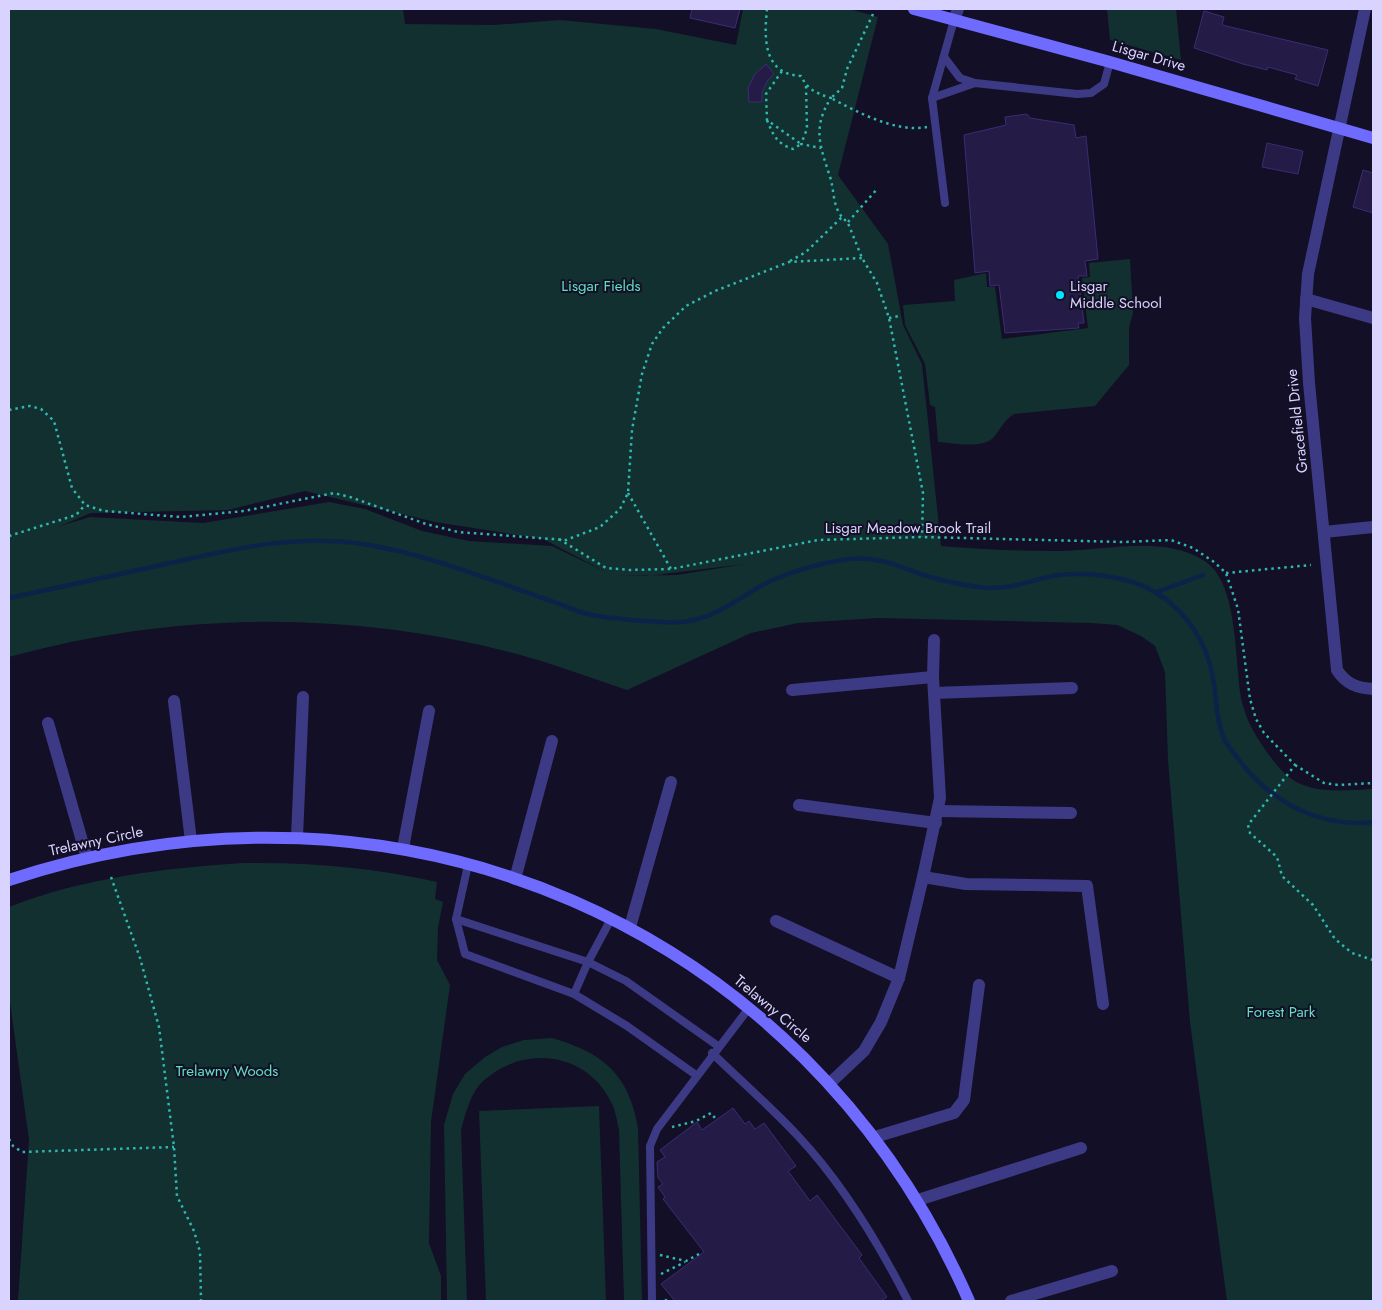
<svg xmlns="http://www.w3.org/2000/svg" width="1382" height="1310" viewBox="0 0 1382 1310" font-family="Jost,sans-serif">
	<style>
		.green { fill: #12302f; fill-rule: evenodd }
		.lines { fill: none; stroke-linecap: round; stroke-linejoin: round }
		.stream { stroke: #0c2248; stroke-width: 4.5 }
		.building { fill: #241b47; stroke: #3b2d73 }
		.path { stroke: #2fb8b0; stroke-width: 2.5; stroke-dasharray: 2.5 4; stroke-linecap: butt }
		.lane { stroke: #3d3a85; stroke-width: 8 }
		.street { stroke: #3d3a85; stroke-width: 12 }
		.secondary { stroke: #6f6bff; stroke-width: 12 }
		.poi-dot { fill: #00e5ff; stroke: #130f26; stroke-width: 2 }
		.labels { text-anchor: middle; stroke-width: 4; stroke-linejoin: round; paint-order: stroke }
		.street-label { font-size: 15px; fill: #d9d4ff; stroke: #130f26 }
		.park-label { font-size: 15px; fill: #5fe0c0; stroke: #130f26 }
		.poi-label { font-size: 15px; fill: #d9d4ff; stroke: #130f26; text-anchor: start }
	</style>
	<rect width="100%" height="100%" fill="#130f26"/>
	<g class="green">
		<path d="M9,9H403L405,24L493,25L560,20L656,29L736,45L743,9H849L878,17L838,175L888,244L903,325L922,364L941,546C979,549 1016,551 1054,551C1103,552 1159,534 1203,560C1240,581 1234,665 1242,702C1247,723 1257,738 1269,755C1283,773 1290,782 1313,788C1329,792 1356,790 1373,789V1301H1227L1190,1022L1168,760L1165,672L1155,646L1141,636L1117,625L1091,623L878,618L798,623L751,633L627,690C588,677 549,662 509,652C345,610 171,612 9,657ZM305,491L435,522L543,539L608,573L552,546L469,541L422,531L365,509L329,502L203,523L90,517L60,526L91,513L228,510ZM745,564L677,575L616,576H647Z"/>
		<polygon points="1107,9 1176,9 1181,60 1110,40"/>
		<path d="M1130,259L1133,313L1129,328V365L1095,406L1014,414C1004,420 1000,430 993,438C982,449 952,443 938,442L935,407L930,405L925,364L905,325L903,305L955,301L954,280L986,273L987,287H995L1002,339L1088,328L1082,278L1090,277L1089,263Z"/>
		<path d="M243,863C310,862 371,867 437,882L435,899L443,902L438,928L437,960L450,985L431,1122L429,1243L441,1276V1301H18L29,1140L9,995V907C83,878 164,868 243,863Z"/>
		<path d="M552,1038C602,1052 629,1074 638,1128L642,1301H624L619,1130C617,1122 616,1112 612,1104C588,1052 524,1044 483,1081C470,1094 466,1112 461,1130L467,1301H447L444,1125L453,1094L465,1074L485,1057L502,1047L524,1040Z"/>
		<polygon points="599,1106 606,1301 486,1301 479,1111"/>
	</g>
	<g class="lines">
		<g class="stream">
			<polyline points="1157,592 1203,575"/>
			<path d="M9,598C58,587 108,577 157,566C225,551 292,533 363,544C429,554 501,584 565,606C588,617 606,617 631,620C653,621 677,625 698,619C727,611 749,590 775,579C799,569 825,562 850,559C881,556 902,568 930,577C947,582 968,586 987,588C1007,589 1025,583 1044,578C1067,571 1098,574 1121,579C1172,590 1207,633 1214,684C1217,702 1216,719 1223,736C1226,745 1234,753 1239,760C1271,802 1319,828 1373,822"/>
		</g>
	</g>
	<g class="building">
		<polygon points="692,9 740,9 735,28 690,18"/>
		<polygon points="1204,11 1224,17 1222,25 1328,50 1318,86 1295,79 1297,75 1268,67 1267,70 1243,64 1194,48"/>
		<polygon points="766,64 774,74 768,80 762,92 762,102 749,102 748,88 755,74"/>
		<polygon points="1027,114 1030,118 1074,125 1076,138 1086,136 1098,259 1085,261 1087,276 1078,276 1084,323 1078,323 1079,328 1005,333 999,285 990,286 989,271 975,273 964,135 1006,125 1005,117"/>
		<polygon points="1267,143 1303,151 1298,174 1262,167"/>
		<polygon points="1363,170 1373,173 1373,213 1353,207"/>
		<polygon points="733,1108 745,1124 749,1121 755,1129 764,1123 796,1166 788,1171 810,1201 817,1195 862,1255 859,1258 887,1297 881,1301 675,1301 661,1284 704,1252 663,1199 665,1197 658,1187 663,1184 658,1178 657,1162 665,1157 660,1150 697,1122 702,1130"/>
	</g>
	<g class="lines">
		<g class="path">
			<path d="M767,9C764,38 763,74 801,76C808,90 816,93 831,98C811,129 821,148 831,180C834,192 833,206 842,217"/>
			<path d="M873,14L847,69L842,88L831,98C857,112 896,133 927,127"/>
			<polyline points="806,86 807,129 801,144 821,148"/>
			<path d="M767,120C773,135 777,144 793,149L801,144L767,120L766,94L782,71"/>
			<polyline points="848,222 878,188"/>
			<polyline points="790,261 806,252 842,217 848,223 862,258 877,283 889,318 923,493 922,537"/>
			<polyline points="889,318 899,316"/>
			<polyline points="9,410 30,406 41,409 54,421 72,488 85,505 104,511 181,517 244,511 334,493 350,497 426,524 458,532 566,540 600,527 620,509 628,493 632,430 642,374 652,344 663,328 686,306 715,291 789,262 862,258"/>
			<polyline points="628,493 671,569"/>
			<polyline points="9,536 76,515 85,505"/>
			<polyline points="559,539 606,568 630,570 671,569 818,540 922,537 1124,542 1171,540 1193,548 1214,562 1226,573 1238,609 1250,699 1256,719 1264,733 1295,765 1248,825 1250,833 1277,857 1282,876 1313,905 1335,939 1352,953 1373,960"/>
			<polyline points="1226,573 1311,565"/>
			<polyline points="1295,765 1324,783 1338,785 1373,783"/>
			<polyline points="111,877 140,958 159,1027 174,1147 177,1196 194,1231 200,1252 201,1301"/>
			<polyline points="672,1127 696,1121 711,1113 715,1118"/>
			<polyline points="9,1139 13,1146 22,1152 174,1147"/>
			<polyline points="660,1255 686,1261 699,1254"/>
			<polyline points="661,1274 685,1262"/>
			<polyline points="665,1301 669,1298"/>
		</g>
		<g class="lane">
			<polyline points="944,57 960,78 975,83"/>
			<polyline points="932,98 954,20"/>
			<polyline points="945,203 932,98 975,83 1077,94 1091,93 1104,84 1110,62"/>
			<polyline points="468,865 456,919 465,954 574,994 627,1026 696,1075"/>
			<polyline points="456,919 588,962 626,981 718,1046"/>
			<polyline points="574,994 588,962 611,919"/>
			<path d="M712,1053C741,1081 771,1107 798,1136C843,1184 878,1242 908,1301"/>
			<polyline points="652,1301 650,1146 657,1129 749,1008"/>
		</g>
		<g class="street">
			<path d="M1365,9L1308,274L1305,318L1309,383L1337,670C1346,684 1357,688 1373,689"/>
			<polyline points="954,20 958,9"/>
			<polyline points="1306,299 1373,318"/>
			<polyline points="1324,532 1373,527"/>
			<polyline points="792,690 933,677"/>
			<polyline points="934,693 1072,688"/>
			<polyline points="174,701 191,841"/>
			<polyline points="48,723 87,858"/>
			<polyline points="799,805 936,823"/>
			<polyline points="939,811 1071,813"/>
			<polyline points="297,837 303,697"/>
			<polyline points="403,848 429,711"/>
			<polyline points="923,877 966,884 1087,886 1103,1004"/>
			<polyline points="515,879 552,741"/>
			<polyline points="776,921 899,978"/>
			<polyline points="630,927 671,782"/>
			<polyline points="830,1083 864,1051 881,1022 899,978 923,877 940,798 933,677 934,640"/>
			<polyline points="875,1137 954,1113 964,1100 979,985"/>
			<polyline points="918,1200 1081,1148"/>
			<polyline points="1011,1301 1112,1271"/>
		</g>
		<g class="secondary">
			<polyline points="914,9 1110,62 1373,138"/>
			<path d="M9,880C397,751 804,924 969,1301"/>
		</g>
	</g>
	<circle class="poi-dot" cx="1060" cy="295" r="5"/>
	<g class="labels">
		<g class="street-label">
			<text transform="translate(1149 56) rotate(16)" y="5">Lisgar Drive</text>
			<text transform="translate(1297 421) rotate(-96)" y="5">Gracefield Drive</text>
			<text x="908" y="533">Lisgar Meadow Brook Trail</text>
			<text transform="translate(96 841) rotate(-12)" y="5">Trelawny Circle</text>
			<text transform="translate(773 1009) rotate(40)" y="5">Trelawny Circle</text>
		</g>
		<g class="park-label">
			<text x="601" y="291">Lisgar Fields</text>
			<text x="1281" y="1017">Forest Park</text>
			<text x="227" y="1076">Trelawny Woods</text>
		</g>
		<g class="poi-label">
			<text x="1070" y="291">Lisgar<tspan x="1070" dy="17">Middle School</tspan></text>
		</g>
	</g>
	<rect width="1382" height="1310" fill="none" stroke="#d9d4ff" stroke-width="20"/>
</svg>
